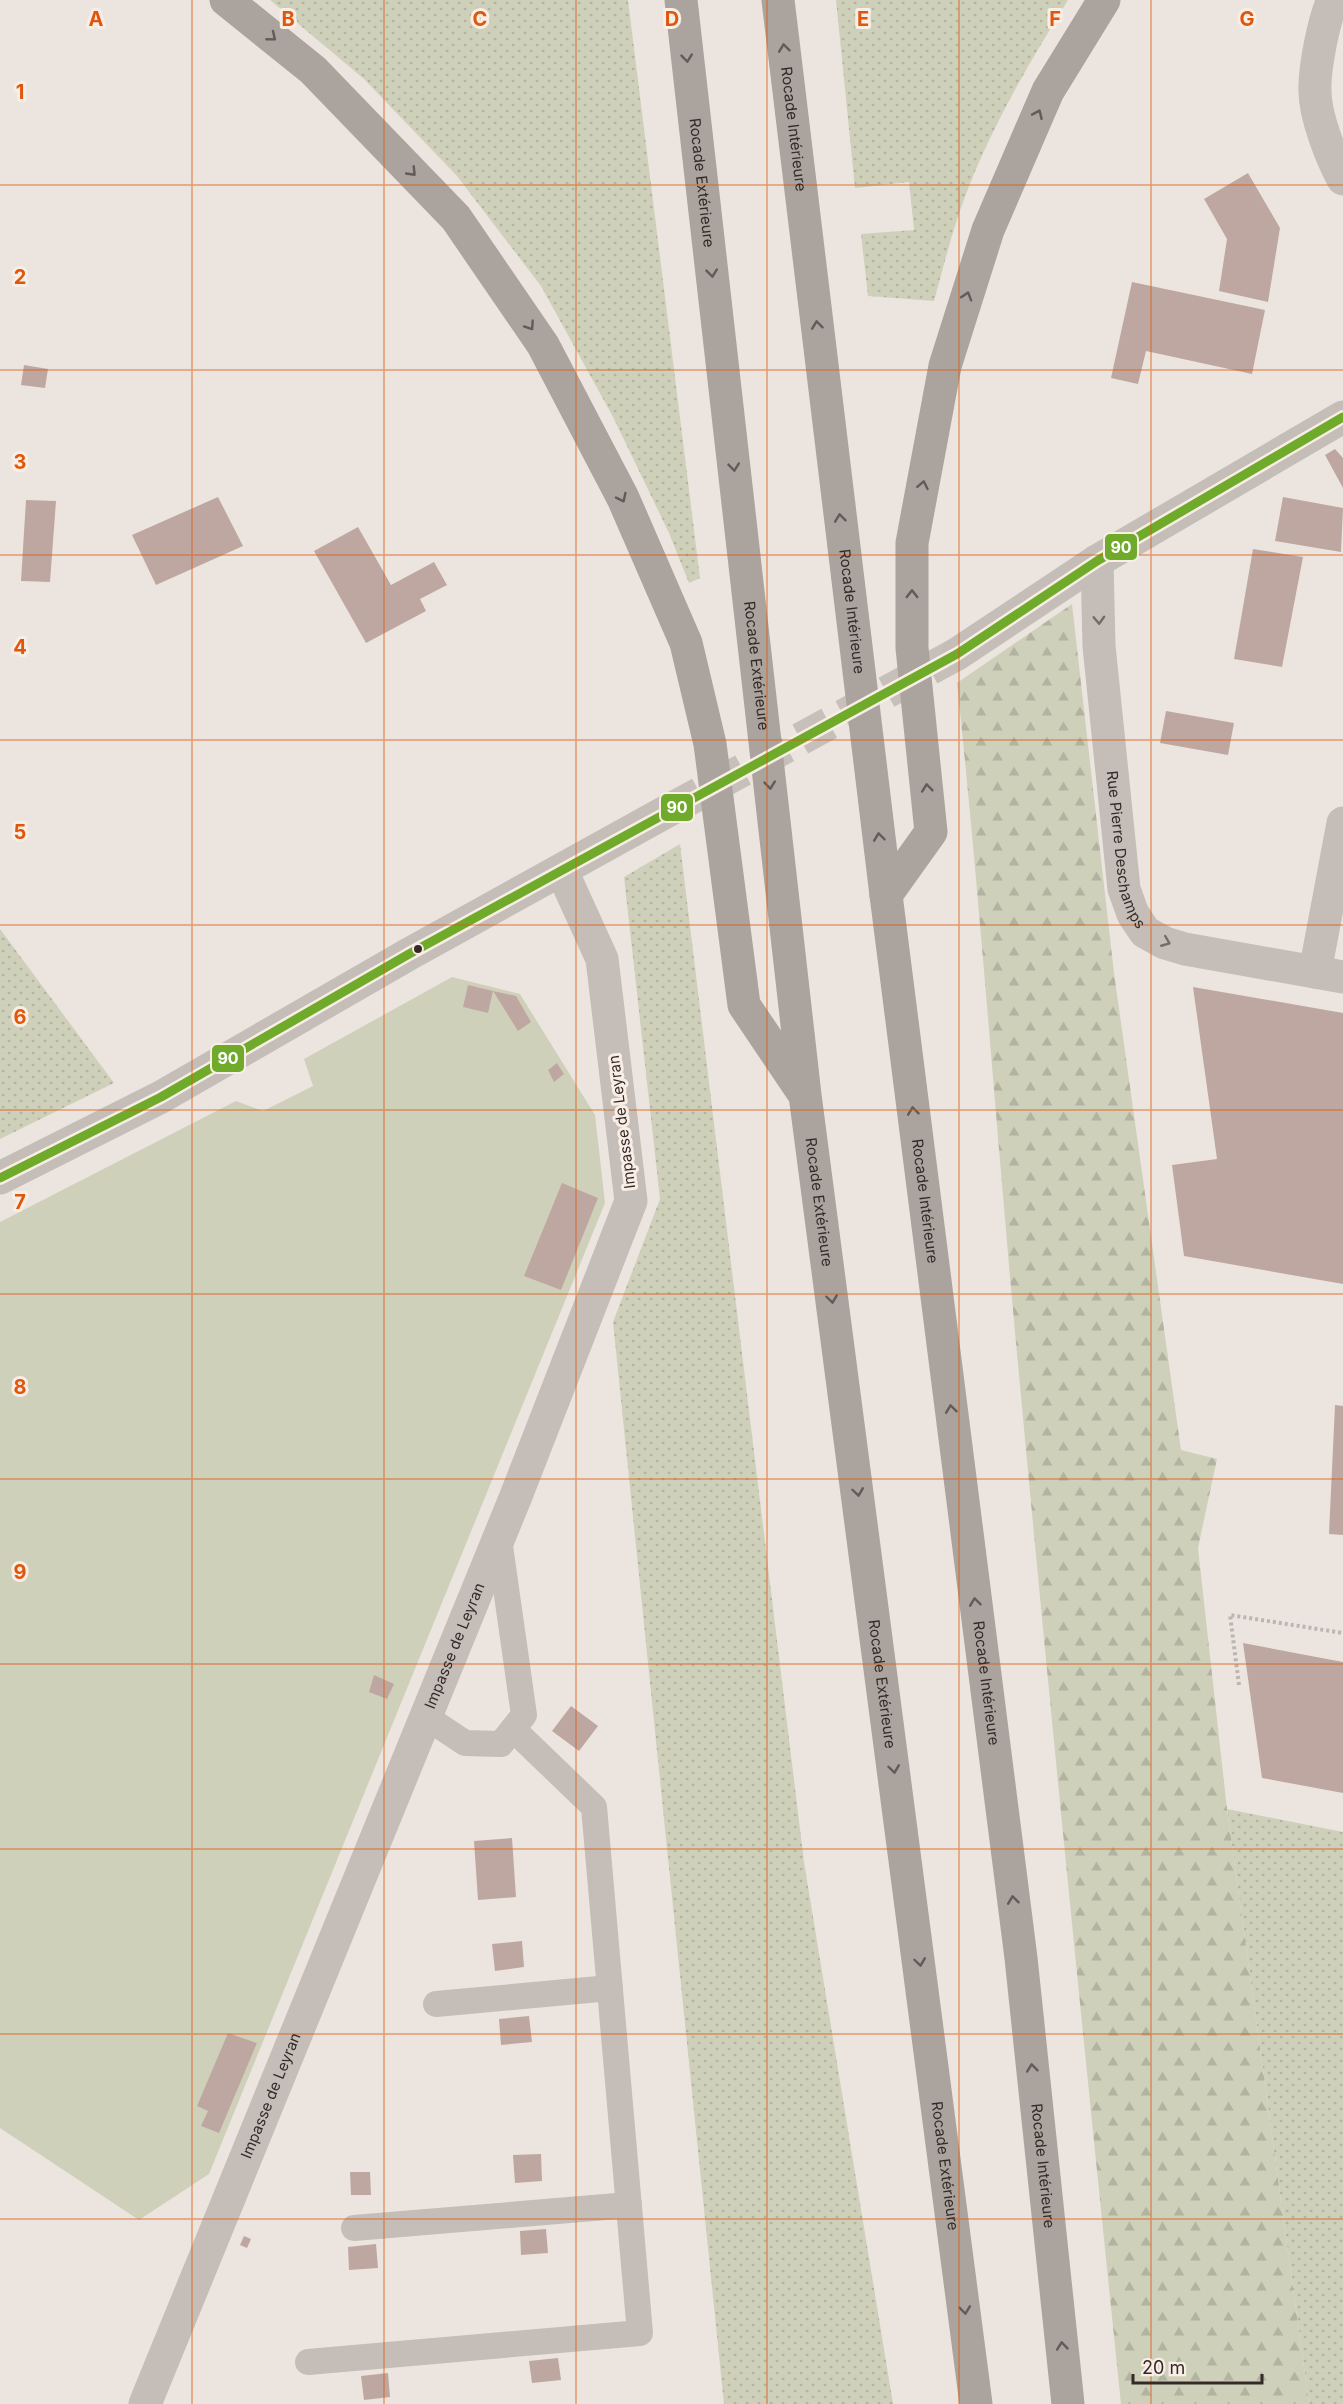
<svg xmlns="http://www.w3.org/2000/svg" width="1343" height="2404" viewBox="0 0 1343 2404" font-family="Inter,sans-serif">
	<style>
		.grass { fill: url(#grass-dots) }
		.forest { fill: url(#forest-firs) }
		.pitch { fill: #cfd0ba }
		.building { fill: #bfa7a1 }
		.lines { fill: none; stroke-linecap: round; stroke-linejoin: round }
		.tertiary-tunnel { stroke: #c7c0ba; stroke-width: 33; stroke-dasharray: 33 16; stroke-linecap: butt }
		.path { stroke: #bdb5b1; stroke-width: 4; stroke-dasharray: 3 3; stroke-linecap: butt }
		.service { stroke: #c4bdb8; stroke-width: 26 }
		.minor { stroke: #c4bdb8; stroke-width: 33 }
		.tertiary { stroke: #c4bdb8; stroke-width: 33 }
		.motorway { stroke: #aaa39e; stroke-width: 33 }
		.bus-1-casing { stroke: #f9eee6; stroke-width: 14 }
		.bus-1 { stroke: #70aa2a; stroke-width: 9 }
		.oneway { stroke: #645a57 }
		.oneway2 { stroke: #756c68 }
		.grid { fill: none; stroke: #df570d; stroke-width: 1.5; stroke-opacity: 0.55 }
		.bus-dot { fill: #352a27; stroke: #f9eee6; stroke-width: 2 }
		.labels { text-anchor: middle; stroke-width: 6; stroke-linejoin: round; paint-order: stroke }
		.street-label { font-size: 15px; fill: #352a27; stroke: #f9eee6 }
		.grid-label { font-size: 20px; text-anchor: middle; font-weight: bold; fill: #df570d; stroke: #f9eee6; stroke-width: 6; stroke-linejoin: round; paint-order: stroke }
		.line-badge { stroke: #f9eee6; stroke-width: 2 }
		.badge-label { font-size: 16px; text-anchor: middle; font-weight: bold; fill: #fff }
	</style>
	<defs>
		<pattern id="grass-dots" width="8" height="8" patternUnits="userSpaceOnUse" patternTransform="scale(1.5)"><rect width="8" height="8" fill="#cfd0ba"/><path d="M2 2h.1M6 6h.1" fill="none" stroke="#b2b3a0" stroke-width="1.8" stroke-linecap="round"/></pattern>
		<pattern id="forest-firs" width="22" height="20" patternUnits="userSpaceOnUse" patternTransform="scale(1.5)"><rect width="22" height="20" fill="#cfd0ba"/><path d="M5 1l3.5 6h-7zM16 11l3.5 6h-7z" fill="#b2b3a0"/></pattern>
	</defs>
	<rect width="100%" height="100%" fill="#ece5df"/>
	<g class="grass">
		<polygon points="270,0 628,0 700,578 689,583 669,533 613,417 541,286 457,176 364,79"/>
		<path d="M836,0H1068C1024,71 980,146 955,226C947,251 941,276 934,301L868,296L861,234L914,230L909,182L855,188Z"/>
		<polygon points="680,844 804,1862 893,2404 724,2404 613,1322 660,1199 624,877"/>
		<polygon points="0,929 114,1083 0,1139"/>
		<polygon points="1227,1809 1343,1832 1343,2404 1309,2404"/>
	</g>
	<path class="forest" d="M1072,604L1114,973L1181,1450L1217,1459L1198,1548L1227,1809L1309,2404H1121C1084,2047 1048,1690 1015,1332C995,1116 980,899 957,683Z"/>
	<polygon class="pitch" points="452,977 520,994 595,1115 605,1203 209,2174 139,2220 0,2128 0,1222 236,1101 263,1111 313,1086 304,1059"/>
	<g class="building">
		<polygon points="1248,173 1280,228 1268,302 1219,291 1227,239 1204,199"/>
		<polygon points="1132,282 1265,310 1252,374 1146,351 1138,384 1111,378"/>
		<polygon points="24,365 48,369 45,388 21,385"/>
		<polygon points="1335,449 1343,458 1343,488 1325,455"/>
		<polygon points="218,497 243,546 156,585 132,535"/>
		<polygon points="1283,497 1343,508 1341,552 1275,541"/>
		<polygon points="26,500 56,501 50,582 21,581"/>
		<polygon points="358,527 391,585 434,562 447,585 420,599 426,611 366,643 314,551"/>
		<polygon points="1253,549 1303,557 1282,667 1234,659"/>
		<polygon points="1166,711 1234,723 1228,755 1160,743"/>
		<polygon points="468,985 493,991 488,1013 463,1007"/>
		<polygon points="1193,987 1343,1013 1343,1284 1184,1256 1172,1165 1217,1159"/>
		<polygon points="493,991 516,996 531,1022 518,1031"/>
		<polygon points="557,1063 564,1074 554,1082 548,1070"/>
		<polygon points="562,1183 598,1198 561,1290 524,1276"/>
		<polygon points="1335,1405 1343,1406 1343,1535 1329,1534"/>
		<polygon points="1243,1643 1343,1662 1343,1793 1262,1778"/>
		<polygon points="374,1675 394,1684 387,1699 369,1692"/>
		<polygon points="571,1706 598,1726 579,1751 552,1731"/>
		<polygon points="512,1838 516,1897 478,1900 474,1841"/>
		<polygon points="522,1941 524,1967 495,1971 492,1944"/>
		<polygon points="529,2016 532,2042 501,2045 499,2019"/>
		<polygon points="228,2033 257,2043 219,2133 201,2126 208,2111 197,2106"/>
		<polygon points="541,2154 542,2181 515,2183 513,2155"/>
		<polygon points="350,2172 370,2172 371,2195 351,2195"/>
		<polygon points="546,2229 548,2253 521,2255 520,2231"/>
		<polygon points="244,2236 251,2239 247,2248 240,2245"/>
		<polygon points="376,2244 378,2268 349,2270 348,2247"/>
		<polygon points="558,2358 561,2380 532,2383 529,2361"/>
		<polygon points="388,2373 390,2397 364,2400 361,2376"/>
	</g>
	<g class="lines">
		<polyline class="tertiary-tunnel" points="671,809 957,654"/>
		<polyline class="path" points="1239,1685 1230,1615 1343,1633"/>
		<g class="service">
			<polyline points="426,1717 465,1743 501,1744 524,1715 499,1539"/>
			<polyline points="436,2004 610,1988"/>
			<polyline points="354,2228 629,2205"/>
			<polyline points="308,2362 640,2333 594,1807 513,1729"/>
		</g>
		<g class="minor">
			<path d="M1333,0C1324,19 1314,69 1315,91C1315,116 1331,157 1343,179"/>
			<path id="s1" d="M1097,561L1099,646L1124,889L1133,914L1145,932L1165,943L1185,949L1343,977"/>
			<polyline points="1315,972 1343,823"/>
			<path id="s2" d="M145,2404L516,1496L631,1201L602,959L562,871"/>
		</g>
		<g class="tertiary">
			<polyline points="957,654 1097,561 1343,417"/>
			<polyline points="0,1178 161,1097 409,954 671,809"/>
		</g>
		<g class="motorway">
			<polyline points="226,0 313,70 456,218 543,345 623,498 686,643 710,744 744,1005 802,1091"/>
			<path id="s3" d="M681,0L805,1095L976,2404"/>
			<path id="s4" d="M778,0L886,895L1021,1958L1068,2404"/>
			<polyline points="886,895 931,832 912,648 912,543 945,366 988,230 1048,91 1104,0"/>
		</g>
		<defs>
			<polyline id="bus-1" points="0,1178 161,1097 409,954 957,654 1097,561 1343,417"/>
		</defs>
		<use href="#bus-1" class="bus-1-casing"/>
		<use href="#bus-1" class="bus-1"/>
	</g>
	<defs><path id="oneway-chevron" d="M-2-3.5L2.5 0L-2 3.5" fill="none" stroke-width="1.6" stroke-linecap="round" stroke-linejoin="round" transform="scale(1.5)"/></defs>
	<g class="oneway">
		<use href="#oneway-chevron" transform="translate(272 37) rotate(39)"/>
		<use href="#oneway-chevron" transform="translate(784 48) rotate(-97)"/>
		<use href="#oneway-chevron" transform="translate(687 58) rotate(84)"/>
		<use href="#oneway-chevron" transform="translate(1038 114) rotate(-66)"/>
		<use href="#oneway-chevron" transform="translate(412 172) rotate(46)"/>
		<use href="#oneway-chevron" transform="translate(712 273) rotate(84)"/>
		<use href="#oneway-chevron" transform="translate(967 296) rotate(-73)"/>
		<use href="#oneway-chevron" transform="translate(817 325) rotate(-97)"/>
		<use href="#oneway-chevron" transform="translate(530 326) rotate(56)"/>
		<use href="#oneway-chevron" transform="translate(734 467) rotate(84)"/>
		<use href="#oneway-chevron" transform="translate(923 485) rotate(-79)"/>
		<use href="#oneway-chevron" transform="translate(622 498) rotate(64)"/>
		<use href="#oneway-chevron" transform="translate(840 518) rotate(-97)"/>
		<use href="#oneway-chevron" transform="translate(912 594) rotate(-90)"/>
		<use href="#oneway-chevron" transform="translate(770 785) rotate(84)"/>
		<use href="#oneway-chevron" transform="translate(927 788) rotate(-96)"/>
		<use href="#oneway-chevron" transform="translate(879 837) rotate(-97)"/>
		<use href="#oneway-chevron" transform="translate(913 1111) rotate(-97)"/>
		<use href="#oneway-chevron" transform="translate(832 1299) rotate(82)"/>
		<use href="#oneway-chevron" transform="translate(951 1409) rotate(-97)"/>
		<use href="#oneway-chevron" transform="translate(858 1492) rotate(82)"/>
		<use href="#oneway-chevron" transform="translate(975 1602) rotate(-97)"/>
		<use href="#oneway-chevron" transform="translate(894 1769) rotate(82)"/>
		<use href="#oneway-chevron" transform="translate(1013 1900) rotate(-97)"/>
		<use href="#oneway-chevron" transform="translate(920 1962) rotate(82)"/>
		<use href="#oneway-chevron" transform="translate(1032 2068) rotate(-96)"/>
		<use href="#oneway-chevron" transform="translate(965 2310) rotate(83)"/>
		<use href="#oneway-chevron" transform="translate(1062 2346) rotate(-96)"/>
	</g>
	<g class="oneway2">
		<use href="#oneway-chevron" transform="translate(1099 620) rotate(88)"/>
		<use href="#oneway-chevron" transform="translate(1166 942) rotate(22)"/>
	</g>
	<path class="grid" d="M192,0V2404M384,0V2404M576,0V2404M767,0V2404M959,0V2404M1151,0V2404M0,185H1343M0,370H1343M0,555H1343M0,740H1343M0,925H1343M0,1110H1343M0,1294H1343M0,1479H1343M0,1664H1343M0,1849H1343M0,2034H1343M0,2219H1343"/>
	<circle class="bus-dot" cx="418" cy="949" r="5"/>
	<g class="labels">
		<g class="street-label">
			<text dy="5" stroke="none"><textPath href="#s4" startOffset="130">Rocade Intérieure</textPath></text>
			<text dy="5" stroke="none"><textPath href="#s3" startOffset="184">Rocade Extérieure</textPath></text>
			<text dy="5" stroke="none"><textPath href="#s4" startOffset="616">Rocade Intérieure</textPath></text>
			<text dy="5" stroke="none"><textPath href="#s3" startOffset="670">Rocade Extérieure</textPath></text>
			<text dy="5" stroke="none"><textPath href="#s1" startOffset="291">Rue Pierre Deschamps</textPath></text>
			<text transform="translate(622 1122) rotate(-97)" y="5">Impasse de Leyran</text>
			<text dy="5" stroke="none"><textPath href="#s4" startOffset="1210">Rocade Intérieure</textPath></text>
			<text dy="5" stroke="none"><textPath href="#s3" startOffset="1210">Rocade Extérieure</textPath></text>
			<text dy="5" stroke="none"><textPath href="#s2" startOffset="819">Impasse de Leyran</textPath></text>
			<text dy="5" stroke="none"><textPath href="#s4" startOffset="1696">Rocade Intérieure</textPath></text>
			<text dy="5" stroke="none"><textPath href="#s3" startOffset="1696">Rocade Extérieure</textPath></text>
			<text dy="5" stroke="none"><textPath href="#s2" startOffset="333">Impasse de Leyran</textPath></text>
			<text dy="5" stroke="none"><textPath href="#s3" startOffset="2182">Rocade Extérieure</textPath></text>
			<text dy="5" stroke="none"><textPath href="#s4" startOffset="2182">Rocade Intérieure</textPath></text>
		</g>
	</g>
	<g class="grid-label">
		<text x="96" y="26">A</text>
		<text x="288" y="26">B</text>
		<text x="480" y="26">C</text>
		<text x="672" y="26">D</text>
		<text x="863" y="26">E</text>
		<text x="1055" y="26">F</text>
		<text x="1247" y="26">G</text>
		<text x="20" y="99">1</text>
		<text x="20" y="284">2</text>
		<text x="20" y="469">3</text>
		<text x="20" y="654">4</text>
		<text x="20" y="839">5</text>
		<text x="20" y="1024">6</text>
		<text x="20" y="1209">7</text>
		<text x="20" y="1394">8</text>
		<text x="20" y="1579">9</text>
	</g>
	<g class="line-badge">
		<rect x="1104" y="533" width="34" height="28" rx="6" fill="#70aa2a"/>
		<rect x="660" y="793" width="34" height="29" rx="6" fill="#70aa2a"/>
		<rect x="211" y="1044" width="34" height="29" rx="6" fill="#70aa2a"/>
	</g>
	<g class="badge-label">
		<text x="1121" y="553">90</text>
		<text x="677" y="813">90</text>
		<text x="228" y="1064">90</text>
	</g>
	<path d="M1133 2374v9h129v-9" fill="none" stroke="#352a27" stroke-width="3"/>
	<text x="1142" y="2374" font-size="18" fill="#352a27" stroke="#f9eee6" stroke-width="4.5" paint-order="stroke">20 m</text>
</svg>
